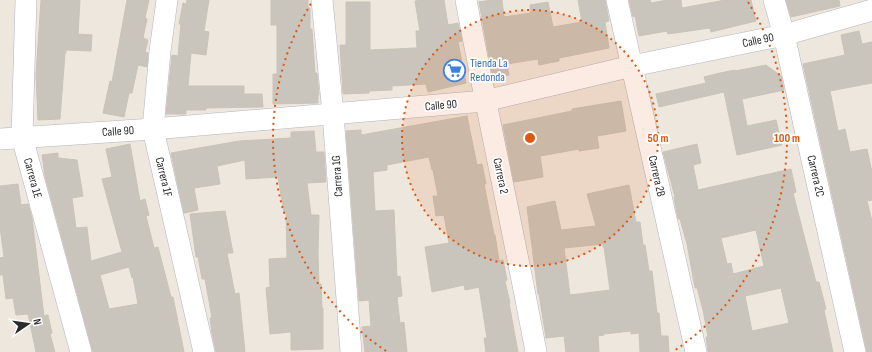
<svg xmlns="http://www.w3.org/2000/svg" width="872" height="352" viewBox="0 0 872 352" font-family="'Sofia Sans Condensed',sans-serif">
	<style>
		.building { fill: #c9c5bc; stroke: #cac3b7; fill-rule: evenodd }
		.lines { fill: none; stroke-linecap: round; stroke-linejoin: round }
		.minor-casing { stroke: #b2b4c0; stroke-width: 22 }
		.minor { stroke: #fff; stroke-width: 21 }
		.ring { fill: none; stroke: #df570e; stroke-width: 2; stroke-dasharray: 2 4 }
		.labels { text-anchor: middle; stroke-width: 3.5; stroke-linejoin: round; paint-order: stroke }
		.street-label { font-size: 12px; fill: #2c2c2c; stroke: #fff }
		.shop-label { font-size: 12px; fill: #366cbe; stroke: #fff; text-anchor: start }
		.centre { fill: #df570e; stroke: #fff; stroke-width: 2 }
		.ring-label { font-size: 12px; text-anchor: middle; font-weight: bold; fill: #df570e; stroke: #fff; stroke-width: 3.5; stroke-linejoin: round; paint-order: stroke }
	</style>
	<rect width="100%" height="100%" fill="#eee7de"/>
	<g class="building">
		<polygon points="41,0 80,0 78,34 92,35 91,51 66,50 66,53 65,53 60,119 38,120 36,74"/>
		<polygon points="127,0 149,0 145,18 147,19 143,38 148,40 145,52 148,53 147,67 138,65 132,93 129,93 124,117 103,113 110,81 112,82"/>
		<polygon points="187,0 209,0 204,31 209,32 206,55 191,53 188,86 244,86 244,94 262,94 263,107 206,108 206,110 186,110 186,114 166,114 172,55 178,56 181,24 179,24 183,3 186,4"/>
		<polygon points="271,0 308,0 308,8 310,8 310,29 312,29 315,73 317,73 319,95 318,95 318,103 273,104 273,74 277,74 277,25 271,25"/>
		<polygon points="423,0 444,0 448,25 458,23 462,41 458,42 466,83 428,92 426,84 392,86 392,90 369,91 369,93 343,94 340,45 346,45 346,2 370,2 370,50 417,48 416,31 420,31 415,1"/>
		<polygon points="492,0 502,0 504,17 531,13 530,5 548,2 553,27 582,22 578,0 605,0 609,21 605,22 609,48 559,58 559,61 539,65 538,59 507,64 509,75 493,78 479,2"/>
		<polygon points="629,0 650,0 651,3 667,0 681,0 682,8 725,0 751,0 756,21 711,32 710,28 668,34 667,31 639,36 635,16 633,17"/>
		<polygon points="786,0 839,0 840,6 791,17"/>
		<polygon points="859,31 862,44 872,42 872,83 830,91 838,131 845,129 850,152 867,149 872,172 872,200 867,201 872,221 872,352 867,352 803,64 845,55 841,35"/>
		<polygon points="766,65 781,76 784,90 742,99 747,126 776,120 782,145 737,155 724,92 659,107 656,94 706,83 704,77 720,73 735,70 735,71"/>
		<polygon points="621,101 626,131 597,136 599,148 579,151 579,149 540,156 543,177 514,182 503,125 572,111 572,109"/>
		<polygon points="467,116 477,165 482,164 486,184 484,184 494,235 495,235 499,261 503,260 507,280 505,281 510,303 509,303 518,352 486,352 484,338 487,338 479,287 465,290 464,285 432,292 425,247 449,243 444,215 436,216 433,196 438,196 433,170 432,170 429,157 387,165 387,170 373,172 375,211 394,210 397,277 400,276 402,296 397,297 400,323 404,322 407,352 365,352 362,327 371,326 369,300 359,301 346,131 361,130 361,135"/>
		<polygon points="314,131 316,152 324,152 326,182 307,183 311,215 319,215 318,254 319,284 321,284 322,308 323,308 323,349 291,350 291,332 270,334 266,288 270,287 269,259 287,258 286,213 284,213 278,177 246,179 245,160 217,166 220,184 194,188 198,210 184,213 171,153 239,141 291,138 291,132"/>
		<path d="M130,144L140,201L145,199L149,215L146,216L154,248L158,247L171,297H173L184,352H93L45,176L42,155L58,153V158L77,160L83,196L72,198L76,228L87,227L91,261L122,252L102,179L112,177L106,149ZM129,267L132,278L133,277L138,304L109,309L100,275Z"/>
		<path d="M697,144L701,163L693,165L698,190L791,169L796,192L793,193L816,282H819L826,309L824,310L833,352H708L706,337H708L703,310L697,288H695L687,244L680,219H678L674,197H675L663,152ZM756,230L764,266L733,274L731,263L727,264L721,238ZM781,288L789,323L752,331L745,296Z"/>
		<polygon points="18,184 21,205 28,204 32,218 44,316 48,315 52,333 50,334 55,352 36,352 28,314 16,315 13,298 6,299 3,275 0,275 0,258 4,257 0,227 0,186"/>
		<path d="M629,185L636,222H640L643,245H645L649,271H652L657,313H659L661,336H668L669,352H640L639,333L631,334V331L604,334V335L598,336L599,352H566L564,336L546,338L539,294H538L527,207L555,201L561,230L596,226L587,194ZM603,244V247H604L610,290L570,295L564,248Z"/>
		<polygon points="225,211 233,253 227,253 235,294 239,293 245,352 216,352 212,333 210,318 212,318 205,279 202,279 198,257 196,257 190,214"/>
	</g>
	<g class="lines">
		<defs>
			<g id="minor">
				<polyline points="26,0 22,137 81,352"/>
				<polyline points="167,0 160,51 153,129 204,352"/>
				<polyline points="322,0 333,114 351,352"/>
				<path d="M466,0C488,118 514,234 536,352"/>
				<polyline points="617,0 696,352"/>
				<polyline points="774,0 784,35 855,352"/>
				<polyline points="0,139 153,129 485,101 632,66 784,35 872,10"/>
			</g>
		</defs>
		<use href="#minor" class="minor-casing"/>
		<use href="#minor" class="minor"/>
	</g>
	<circle cx="530" cy="138" r="128" fill="#df570e" fill-opacity=".12"/>
	<g class="ring">
		<circle cx="530" cy="138" r="128"/>
		<path d="M386 351A257 257 0 0 1 312 2M748 2A257 257 0 0 1 674 351"/>
	</g>
	<defs>
		<symbol id="supermarket-ring" viewBox="-11 -11 22 22"><circle r="9.5" fill="#fff" stroke="#3f7fe0" stroke-width="1.5"/><path d="M-6-5.5h2.5l.6 2H6L4.5 2H-2.5L-4.4-4H-6ZM-1.5 3.2a1.3 1.3 0 1 0 .1 0ZM3 3.2a1.3 1.3 0 1 0 .1 0Z" fill="#3f7fe0"/></symbol>
	</defs>
	<g fill-rule="evenodd">
		<use href="#supermarket-ring" x="442" y="58" width="25" height="25"/>
	</g>
	<g class="labels">
		<g class="street-label">
			<text transform="translate(758 40) rotate(-12)" y="4">Calle 90</text>
			<text transform="translate(441 105) rotate(-5)" y="4">Calle 90</text>
			<text transform="translate(118 131) rotate(-4)" y="4">Calle 90</text>
			<text transform="translate(337 176) rotate(-94)" y="4">Carrera 1G</text>
			<text transform="translate(501 176) rotate(78)" y="4">Carrera 2</text>
			<text transform="translate(657 176) rotate(77)" y="4">Carrera 2B</text>
			<text transform="translate(816 176) rotate(77)" y="4">Carrera 2C</text>
			<text transform="translate(164 177) rotate(77)" y="4">Carrera 1F</text>
			<text transform="translate(33 178) rotate(75)" y="4">Carrera 1E</text>
		</g>
		<g class="shop-label">
			<text x="470" y="67">Tienda La<tspan x="470" dy="14">Redonda</tspan></text>
		</g>
	</g>
	<circle cx="530" cy="138" r="6" class="centre"/>
	<g class="ring-label">
		<text x="658" y="142">50 m</text>
		<text x="787" y="142">100 m</text>
	</g>
	<g transform="translate(28 324) rotate(77)" stroke="#ffffff" stroke-width="3" paint-order="stroke">
	<path d="M0-3L7 15L0 10L-7 15Z" fill="#2c2c2c"/>
	<text y="-6" font-size="11" font-weight="bold" text-anchor="middle" fill="#2c2c2c">N</text>
	</g>
</svg>
